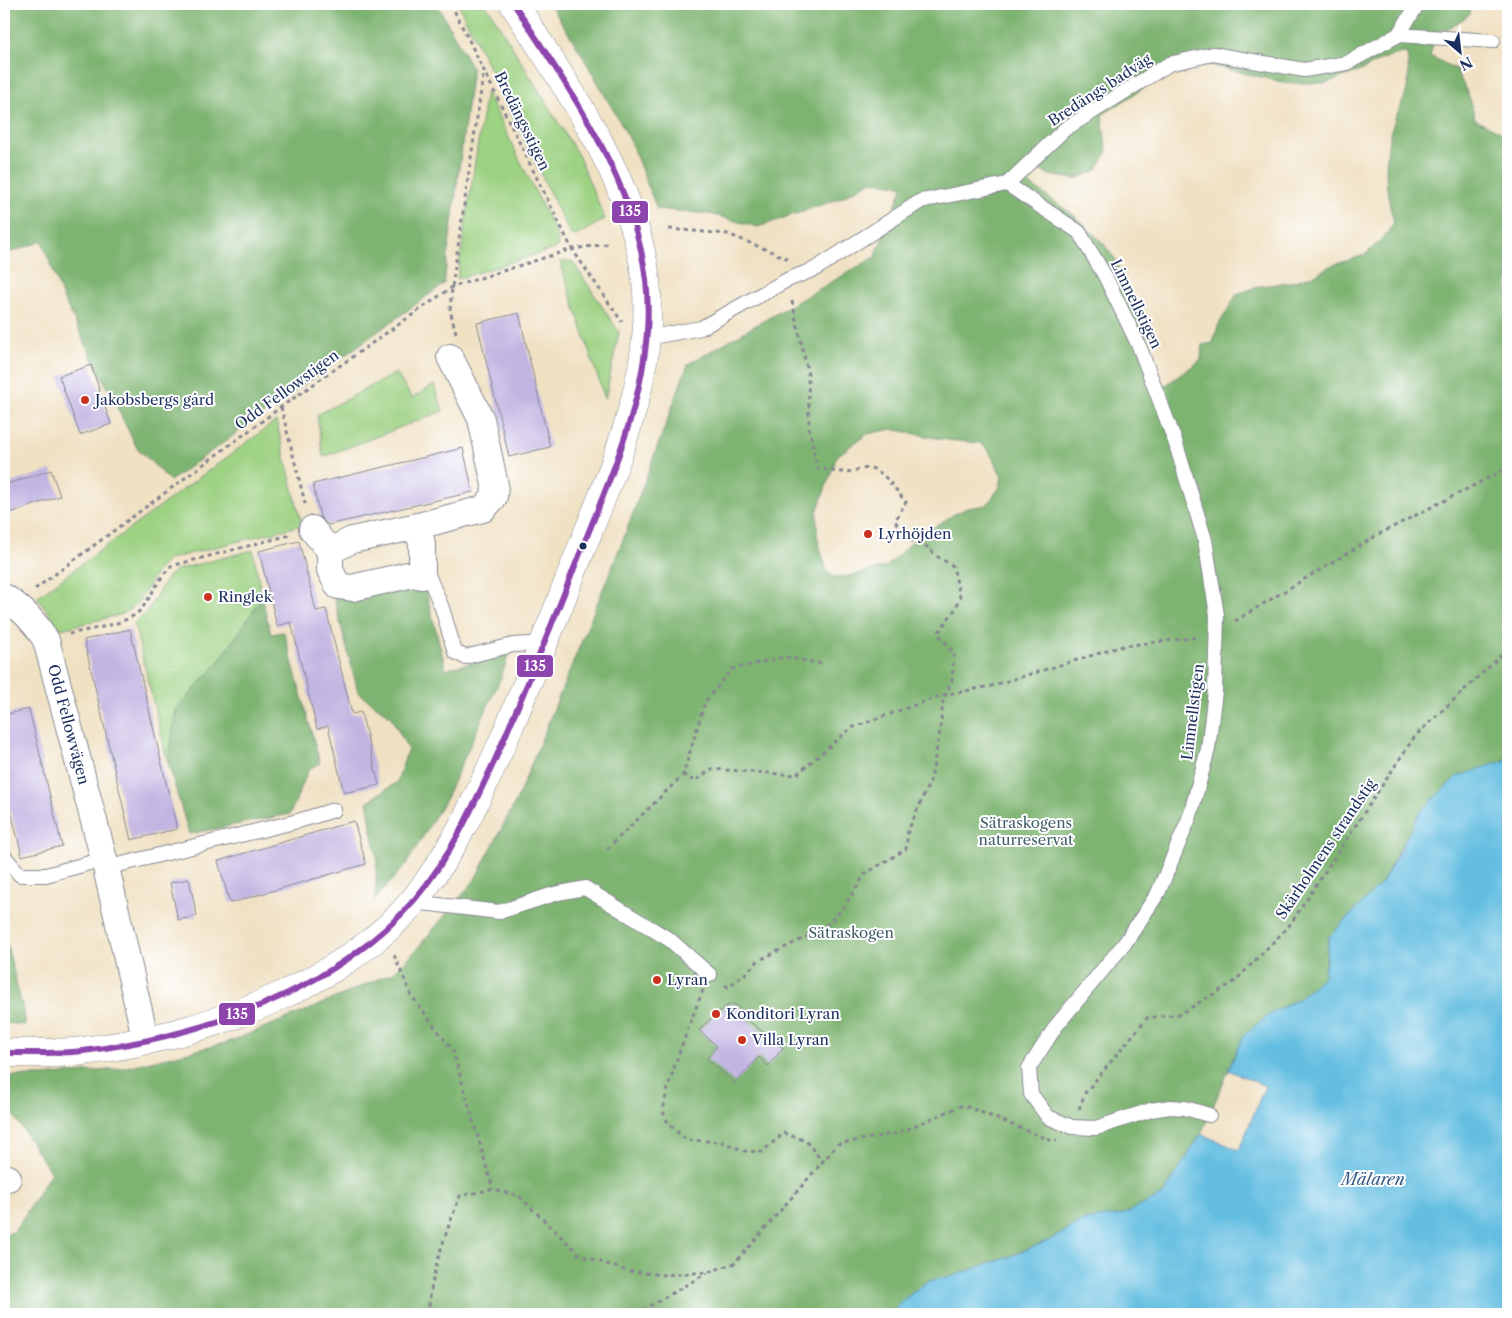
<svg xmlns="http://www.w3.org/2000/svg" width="1512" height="1318" viewBox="0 0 1512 1318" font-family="'Libre Caslon Text',serif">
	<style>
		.green { fill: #9ed283; stroke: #5c8070 }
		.forest { fill: #7eb471; stroke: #4c7268; fill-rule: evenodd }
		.water { fill: #63bee1; stroke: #3f76a0 }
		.building { fill: #c2b5e2 }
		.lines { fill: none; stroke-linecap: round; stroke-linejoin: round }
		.service-casing { stroke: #868890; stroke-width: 16 }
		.minor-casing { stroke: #868890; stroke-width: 28 }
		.tertiary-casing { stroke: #868890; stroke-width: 29 }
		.path { stroke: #868890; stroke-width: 3; stroke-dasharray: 4 4; stroke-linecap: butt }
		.service { stroke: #fff; stroke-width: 14 }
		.minor { stroke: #fff; stroke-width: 26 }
		.tertiary { stroke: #fff; stroke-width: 28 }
		.bus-1-casing { stroke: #fff; stroke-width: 10 }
		.bus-1 { stroke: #8e44ad; stroke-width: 6 }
		.poi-dot { fill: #c8321e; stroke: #fff; stroke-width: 2 }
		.bus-dot { fill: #1b2f5e; stroke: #fff; stroke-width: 2 }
		.labels { text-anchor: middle; stroke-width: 4; stroke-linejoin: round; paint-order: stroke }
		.street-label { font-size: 15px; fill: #1b2f5e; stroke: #fff }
		.poi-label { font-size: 15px; fill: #1b2f5e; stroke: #fff; text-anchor: start }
		.park-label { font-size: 15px; fill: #426069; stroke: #fff }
		.water-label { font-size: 16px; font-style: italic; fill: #315a85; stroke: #fff }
		.line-badge { stroke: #fff; stroke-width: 2 }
		.badge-label { font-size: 14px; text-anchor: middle; font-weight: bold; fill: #fff }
	</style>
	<rect width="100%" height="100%" fill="#fff"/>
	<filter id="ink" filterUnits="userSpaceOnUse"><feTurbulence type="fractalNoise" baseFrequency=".02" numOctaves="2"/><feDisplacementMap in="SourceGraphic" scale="10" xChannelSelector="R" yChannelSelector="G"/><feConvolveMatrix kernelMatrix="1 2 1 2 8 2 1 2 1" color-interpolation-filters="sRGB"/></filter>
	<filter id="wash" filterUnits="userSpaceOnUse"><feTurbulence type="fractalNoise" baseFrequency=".0096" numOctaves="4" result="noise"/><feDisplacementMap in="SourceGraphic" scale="20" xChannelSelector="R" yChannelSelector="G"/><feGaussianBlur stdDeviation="1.12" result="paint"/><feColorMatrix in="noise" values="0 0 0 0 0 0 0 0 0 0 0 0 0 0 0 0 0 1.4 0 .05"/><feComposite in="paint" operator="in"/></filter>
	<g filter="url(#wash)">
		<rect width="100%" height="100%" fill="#f0e1c3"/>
		<g class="green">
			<polygon points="458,4 486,4 578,155 605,219 576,236 570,234"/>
			<polygon points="486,91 558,238 557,248 457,279"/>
			<polygon points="572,261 619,332 605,399 560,262"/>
			<polygon points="396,373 412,398 434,385 443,411 323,457 317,415"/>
			<polygon points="276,421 302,525 169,559 158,570 137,604 123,614 61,629 37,597"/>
			<polygon points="253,550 262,598 219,662 176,710 168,763 134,623 146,613 167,578 176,570"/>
		</g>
		<g class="forest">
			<polygon points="4,4 323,4 328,11 340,4 437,4 472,68 444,284 170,481 137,448 63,298 42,241 4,255"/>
			<path d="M550,4H1470V14L1450,28L1436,33L1430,56L1456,69L1470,99L1475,119L1508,136V757L1400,846L1382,883L1329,937L1324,976L1298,999L1270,1014L1244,1035L1201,1134L1163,1195L1122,1215L1085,1220L1052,1239L1009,1257L955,1275L928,1281L899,1303L893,1314H21L4,1303V1234L14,1232L51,1173L4,1100V1076H42L118,1069L226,1043L308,1010L394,972L415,951L474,881L517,799L623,540L688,364L875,257L903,186L872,181L841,198L758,227L710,214L657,209L629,138L581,53ZM1402,53L1407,54C1409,67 1409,80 1406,93C1403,103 1397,112 1394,122C1383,156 1384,188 1394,222L1386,235L1365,255L1330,266L1315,275L1291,282L1260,286L1237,294L1218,326L1213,343L1202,345L1201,360L1163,387L1150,352L1144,326L1134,307L1115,259L1102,242L1076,217L1024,180L1034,165L1049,175L1075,179L1096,171L1107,153L1102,115L1170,71L1202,63L1286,83H1326L1363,70L1380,60ZM892,429L946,440L980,443L989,451L1002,476L1000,487L987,505L967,508L953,515L914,540L886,567L845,577H834L826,569L817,536V512L837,456L867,434Z"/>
			<polygon points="422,576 446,669 509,654 501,677 446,798 407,863 375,900 377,858 367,802 397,782 408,749 391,717 358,692 334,598"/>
			<polygon points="262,598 271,634 284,632 320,763 309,769 290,814 189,834 168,763 176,710 219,662"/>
			<polygon points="4,933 23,1010 25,1025 4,1023"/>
		</g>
		<polygon class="water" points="1508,757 1508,1314 893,1314 899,1303 928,1281 955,1275 1009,1257 1052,1239 1085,1220 1122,1215 1163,1195 1201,1134 1239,1150 1265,1086 1228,1070 1244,1035 1270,1014 1298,999 1324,976 1329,937 1382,883 1420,812 1456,777 1506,760"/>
		<g id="blocks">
			<g class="building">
				<polygon points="519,313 550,447 509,457 477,323"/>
				<polygon points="91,365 111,424 80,435 59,376"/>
				<polygon points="463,448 473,492 328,525 320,517 313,484"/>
				<polygon points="51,470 60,496 4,515 4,485"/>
				<polygon points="299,541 316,611 326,609 352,714 361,712 379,785 344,793 328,726 317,729 291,622 277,626 259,551"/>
				<polygon points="130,629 177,829 131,840 84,640"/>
				<polygon points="29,709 62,846 22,856 4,782 4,715"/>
				<polygon points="354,821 366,864 230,903 218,861"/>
				<polygon points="189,879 197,916 178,920 170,883"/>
				<polygon points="734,1004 740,1008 749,1021 783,1048 768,1066 759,1057 735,1083 707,1059 717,1046 699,1030 717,1013 729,1005"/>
			</g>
		</g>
	</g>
	<g filter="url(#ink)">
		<use href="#blocks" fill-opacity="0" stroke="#868890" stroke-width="1"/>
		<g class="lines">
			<defs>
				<g id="service">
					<polyline points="1398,35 1493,41"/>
					<polyline points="1007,184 1079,232 1105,276 1139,346 1175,441 1205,540 1217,615 1215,691 1208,749 1190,816 1158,893 1125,943 1056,1026 1029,1068 1031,1094 1048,1117 1072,1127 1096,1128 1151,1110 1170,1107 1185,1108 1209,1115"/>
					<polyline points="646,338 701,328 787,280 815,269 921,201 1007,184 1065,129 1169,64 1213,54 1304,70 1347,63 1398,35 1418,4"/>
					<polyline points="422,576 429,577 442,608 455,652 465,657 513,645 545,643"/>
					<polyline points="4,856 20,875 46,875 104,859"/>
					<polyline points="106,868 298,821 334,810"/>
					<polyline points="413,902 499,912 554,894 585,888 670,940 710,975"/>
				</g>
				<g id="minor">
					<polyline points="312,529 330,551 330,570 338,586 352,588 413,574 422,576 422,545 418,526"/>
					<polyline points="330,551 352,540 418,526 483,509 494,497 495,485 481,419 450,357"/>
					<path id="s1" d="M4,597C22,608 35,622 46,640L104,859L146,1041"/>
					<polyline points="4,1178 8,1178"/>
				</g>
				<path id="tertiary" d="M4,1053C30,1053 57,1054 83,1051C192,1039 344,987 415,899C456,848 482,789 508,730C530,677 552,624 573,570C608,480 657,379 646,280C633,177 568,90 514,4"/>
			</defs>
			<use href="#service" class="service-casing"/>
			<use href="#minor" class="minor-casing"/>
			<use href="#tertiary" class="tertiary-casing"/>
			<g class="path">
				<polyline points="451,4 572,249 622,322"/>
				<polyline points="669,229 728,234 789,259"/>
				<polyline points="456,333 450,310 452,287 484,70"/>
				<polyline points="281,407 306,507"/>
				<polyline points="35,589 281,407 452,287 572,249 607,244"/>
				<polyline points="1235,621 1379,534 1508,468"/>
				<path d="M69,634C89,629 131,625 143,607C153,593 159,578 171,566L290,535"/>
				<polyline points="683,775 695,781 712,769 796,775 851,728 943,695 991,686 1123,646 1200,637"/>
				<polyline points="607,849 683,775 705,702 732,669 785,657 824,664"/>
				<polyline points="394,955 411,995 453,1051 493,1189"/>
				<path d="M725,985L728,987L746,973L758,961L824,928L844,907L865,874L906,849L908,831L931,779L940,731L943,701L952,680L954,654L938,633L956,608L960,597L953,566L938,557L926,546L907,539L895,521L906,502C897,492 888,477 876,470C867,465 855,472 845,472C835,472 827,470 817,468L809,426L808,373L791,297"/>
				<path d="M703,990C695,1010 660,1098 664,1114C666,1124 679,1133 686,1140L722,1142L744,1151L762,1152L784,1133L806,1141L822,1161"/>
				<polyline points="1079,1109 1085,1093 1147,1018 1180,1014 1234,982 1289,926 1415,736 1508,649"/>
				<path d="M428,1314C431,1273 445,1235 460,1196L493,1189L519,1196L580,1255L627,1271L663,1275L709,1272L735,1263L838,1144L898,1133L963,1105L1052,1141L1057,1140"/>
				<polyline points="636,1314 707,1273"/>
			</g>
			<use href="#service" class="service"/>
			<use href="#minor" class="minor"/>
			<use href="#tertiary" class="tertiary"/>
			<defs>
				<path id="bus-1" d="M4,1053C30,1053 57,1054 83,1051C199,1037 337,991 415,899C449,859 472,809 494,762C521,701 546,639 571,576C607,483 658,383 646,280C634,178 568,88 514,4"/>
			</defs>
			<use href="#bus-1" class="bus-1-casing"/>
			<use href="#bus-1" class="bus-1"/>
		</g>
	</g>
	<g class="poi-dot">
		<circle cx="85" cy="400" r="5"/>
		<circle cx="868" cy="534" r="5"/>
		<circle cx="208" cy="597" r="5"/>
		<circle cx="657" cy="980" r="5"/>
		<circle cx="716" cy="1014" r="5"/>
		<circle cx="742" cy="1040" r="5"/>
	</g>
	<circle class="bus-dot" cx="583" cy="546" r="4.5"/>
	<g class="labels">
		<g class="street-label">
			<text transform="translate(1100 90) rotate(-33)" y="5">Bredängs badväg</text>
			<text transform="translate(522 121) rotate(64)" y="5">Bredängsstigen</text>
			<text transform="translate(1136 304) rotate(64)" y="5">Limnellstigen</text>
			<text transform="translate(287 390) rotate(-36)" y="5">Odd Fellowstigen</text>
			<text transform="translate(1193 712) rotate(-83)" y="5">Limnellstigen</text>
			<text dy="5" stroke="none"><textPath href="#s1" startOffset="148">Odd Fellowvägen</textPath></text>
			<text transform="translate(1326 849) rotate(-56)" y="5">Skärholmens strandstig</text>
		</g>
		<g class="poi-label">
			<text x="95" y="405">Jakobsbergs gård</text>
			<text x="878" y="539">Lyrhöjden</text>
			<text x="218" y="602">Ringlek</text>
			<text x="667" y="985">Lyran</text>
			<text x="726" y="1019">Konditori Lyran</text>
			<text x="752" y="1045">Villa Lyran</text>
		</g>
		<g class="park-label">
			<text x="1026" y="828">Sätraskogens<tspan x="1026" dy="17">naturreservat</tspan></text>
			<text x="851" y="938">Sätraskogen</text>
		</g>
		<g class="water-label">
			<text x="1373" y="1185">Mälaren</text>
		</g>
	</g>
	<g class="line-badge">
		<rect x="611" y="200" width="38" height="24" rx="5" fill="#8e44ad"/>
		<rect x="516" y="654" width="38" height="24" rx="5" fill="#8e44ad"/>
		<rect x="218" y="1002" width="38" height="24" rx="5" fill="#8e44ad"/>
	</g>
	<g class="badge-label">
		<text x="630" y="216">135</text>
		<text x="535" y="671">135</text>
		<text x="237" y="1019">135</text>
	</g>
	<rect width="1512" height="1318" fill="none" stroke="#fff" stroke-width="20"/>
	<g transform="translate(1460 52) rotate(152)" stroke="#ffffff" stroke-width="4" paint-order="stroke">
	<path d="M0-4L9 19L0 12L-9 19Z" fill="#1b2f5e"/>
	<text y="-8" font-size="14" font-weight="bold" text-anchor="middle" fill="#1b2f5e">N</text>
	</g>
</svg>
